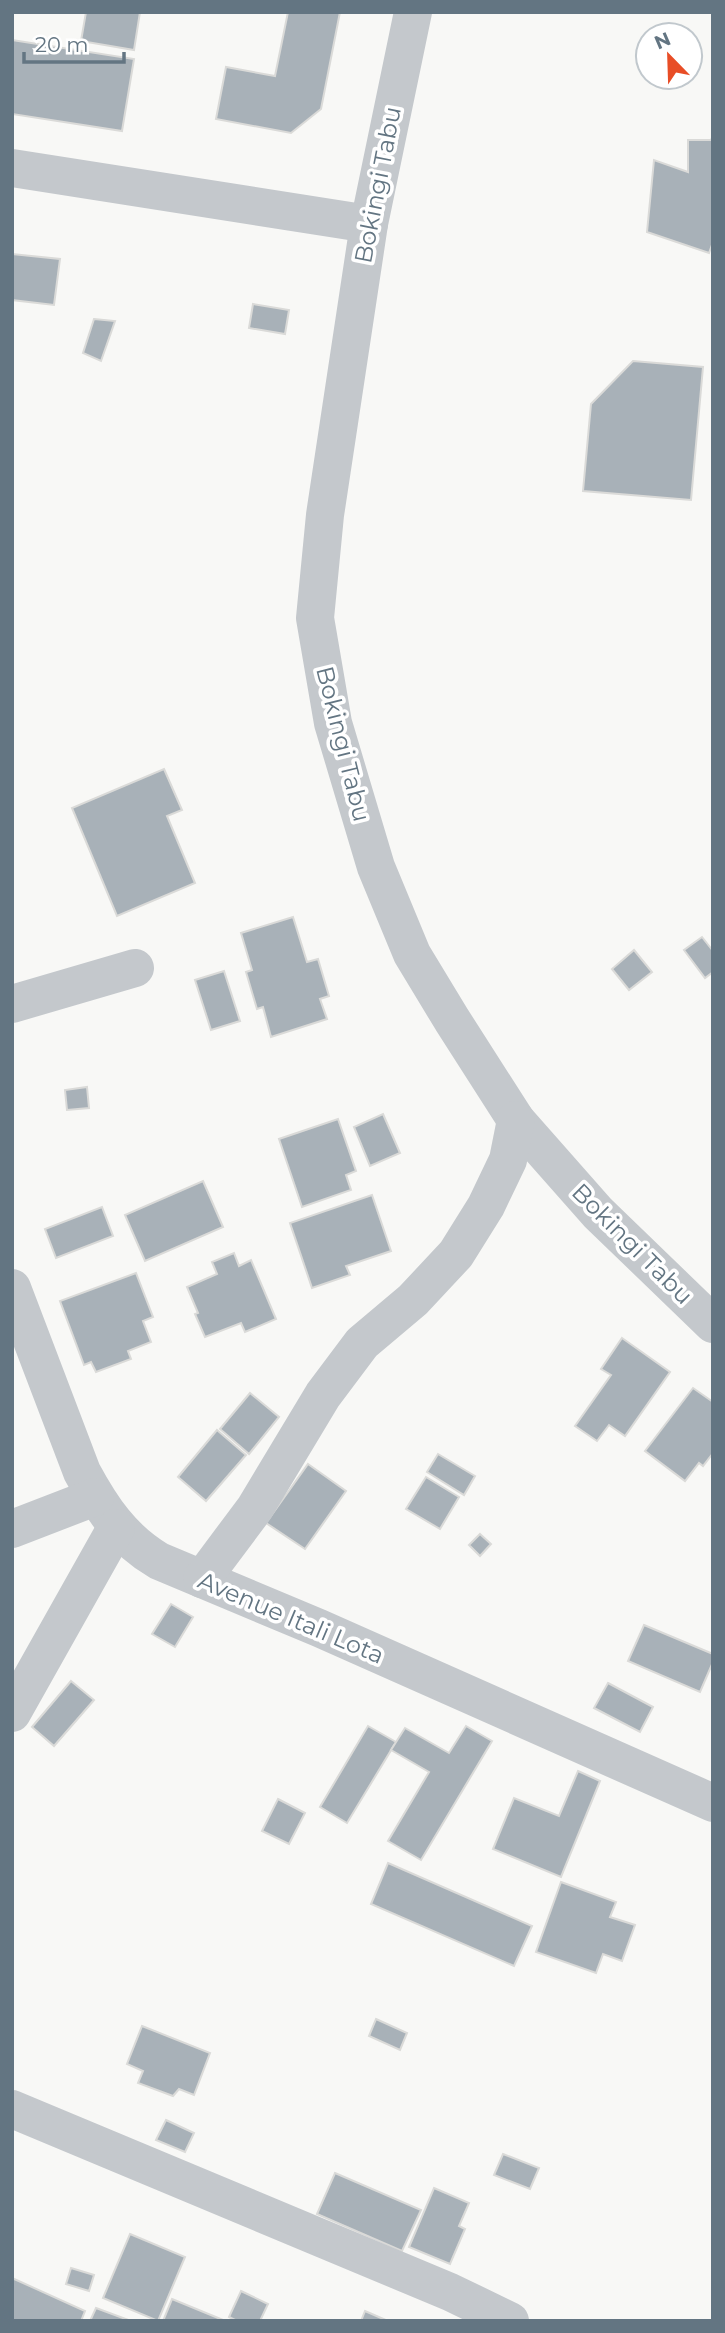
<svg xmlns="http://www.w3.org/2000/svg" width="725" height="2333" viewBox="0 0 725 2333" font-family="Montserrat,sans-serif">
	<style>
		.building { fill: #a8b1b8; stroke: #dadad8; stroke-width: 2 }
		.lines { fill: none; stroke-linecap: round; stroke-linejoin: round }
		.minor { stroke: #c4c8cc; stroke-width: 38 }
		.labels { text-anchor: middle; stroke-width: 7; stroke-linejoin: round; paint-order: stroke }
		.street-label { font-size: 24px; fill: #637582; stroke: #fff }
	</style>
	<rect width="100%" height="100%" fill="#f8f8f6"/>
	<g class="building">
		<polygon points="86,12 140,12 134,50 81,41"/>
		<polygon points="288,12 340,12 321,109 291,133 216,119 226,67 275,76"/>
		<polygon points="12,40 134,59 122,131 12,114"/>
		<polygon points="713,136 713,242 709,253 647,232 654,160 688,172 688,140 711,140"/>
		<polygon points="12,254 60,259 54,305 12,300"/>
		<polygon points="253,304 289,310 285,334 249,328"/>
		<polygon points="94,319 115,321 101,361 83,353"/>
		<polygon points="633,361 703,367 691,500 583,491 591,404"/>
		<polygon points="164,769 182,810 167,816 195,883 117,916 72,808"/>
		<polygon points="293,917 307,962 318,959 329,996 320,999 327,1019 271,1037 263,1007 257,1009 246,972 252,970 241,933"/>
		<polygon points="702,937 713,951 713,972 705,978 684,950"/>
		<polygon points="634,950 652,972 629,990 612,969"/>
		<polygon points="224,971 240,1021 211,1030 195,980"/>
		<polygon points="87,1087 89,1108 67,1110 65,1090"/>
		<polygon points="383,1114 400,1153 370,1166 354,1127"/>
		<polygon points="338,1119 356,1171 346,1175 351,1190 302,1207 279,1139"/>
		<polygon points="203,1181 223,1227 145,1261 125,1215"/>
		<polygon points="372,1195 391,1251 346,1266 350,1275 312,1288 290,1223"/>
		<polygon points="102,1207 113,1236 56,1258 45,1229"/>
		<polygon points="234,1253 239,1266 251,1260 276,1319 245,1332 241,1323 205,1337 195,1314 198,1313 187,1287 217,1274 212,1262"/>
		<polygon points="136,1273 153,1317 143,1321 151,1342 128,1351 131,1359 96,1372 91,1362 84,1365 60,1301"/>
		<polygon points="622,1338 670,1372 625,1436 609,1425 597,1441 575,1426 611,1375 601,1369"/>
		<polygon points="693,1388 713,1402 713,1453 703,1466 699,1463 685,1481 645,1451"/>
		<polygon points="250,1393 279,1417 249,1454 220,1429"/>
		<polygon points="217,1430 246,1455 206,1501 178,1477"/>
		<polygon points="438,1454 475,1476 464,1495 427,1472"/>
		<polygon points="308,1464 346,1491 305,1549 266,1523"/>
		<polygon points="426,1477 459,1497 440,1529 406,1509"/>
		<polygon points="480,1534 491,1544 480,1556 469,1545"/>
		<polygon points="171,1604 193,1617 175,1647 152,1634"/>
		<polygon points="644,1625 713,1654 713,1662 700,1692 628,1661"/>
		<polygon points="71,1681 94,1700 54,1746 32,1727"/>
		<polygon points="608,1683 653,1707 640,1732 594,1708"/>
		<polygon points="368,1726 396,1742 347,1823 320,1807"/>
		<polygon points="466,1726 492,1741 421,1860 388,1841 429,1772 391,1750 405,1728 449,1753"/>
		<polygon points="578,1771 600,1781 561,1877 493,1849 514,1798 559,1816"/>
		<polygon points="278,1799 305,1813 289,1844 262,1831"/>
		<polygon points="388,1863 532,1926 514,1966 371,1904"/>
		<polygon points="561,1882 616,1902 610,1917 635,1925 622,1961 603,1954 596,1973 536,1952"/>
		<polygon points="376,2019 407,2033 400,2050 369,2036"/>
		<polygon points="142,2026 210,2053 194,2095 179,2089 173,2096 138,2083 143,2071 127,2064"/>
		<polygon points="166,2120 194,2133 185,2152 156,2140"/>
		<polygon points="503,2154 539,2168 530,2189 494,2175"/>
		<polygon points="335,2173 421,2210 402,2251 317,2214"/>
		<polygon points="434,2188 469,2203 459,2226 465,2229 450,2264 409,2247"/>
		<polygon points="130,2234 185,2257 158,2321 103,2298"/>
		<polygon points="71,2268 94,2275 89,2291 66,2284"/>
		<polygon points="12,2278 85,2311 81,2321 12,2321"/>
		<polygon points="241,2291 268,2304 260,2321 237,2321 229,2317"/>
		<polygon points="172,2299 223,2320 223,2321 163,2321"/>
		<polygon points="96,2308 131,2321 90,2321"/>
		<polygon points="365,2311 388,2321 361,2321"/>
	</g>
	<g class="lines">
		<g class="minor">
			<polyline points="413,12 369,224 325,515 315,618 333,723 376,867 412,954 452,1020 516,1120 598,1213 713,1324"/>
			<polyline points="12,168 369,224"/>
			<polyline points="12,1004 135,968"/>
			<path d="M12,1288L82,1472C102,1509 122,1539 159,1561L319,1628L713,1803"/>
			<polyline points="12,1529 95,1497"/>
			<polyline points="202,1579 255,1508 323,1395 362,1343 413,1300 456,1254 486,1206 508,1160 516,1120"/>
			<polyline points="12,1713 116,1528"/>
			<polyline points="12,2109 450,2292 510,2321"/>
		</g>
	</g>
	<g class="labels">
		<g class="street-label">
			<text transform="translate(378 185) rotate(-79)" y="8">Bokingi Tabu</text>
			<text transform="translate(343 744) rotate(76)" y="8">Bokingi Tabu</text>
			<text transform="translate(632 1244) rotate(45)" y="8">Bokingi Tabu</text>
			<text transform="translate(291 1618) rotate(23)" y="8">Avenue Itali Lota</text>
		</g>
	</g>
	<rect width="725" height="2333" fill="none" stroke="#637582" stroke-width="28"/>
	<g transform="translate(669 56) rotate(337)"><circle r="33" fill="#ffffff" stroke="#c1c8cd" stroke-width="2"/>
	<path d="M0-5L12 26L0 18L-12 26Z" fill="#e84d26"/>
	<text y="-10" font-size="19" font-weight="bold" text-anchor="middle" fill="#637582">N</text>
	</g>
	<path d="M24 52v10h100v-10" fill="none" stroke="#637582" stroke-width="3.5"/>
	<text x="35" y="52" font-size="21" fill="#637582" stroke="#ffffff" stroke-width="5" paint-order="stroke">20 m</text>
</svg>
